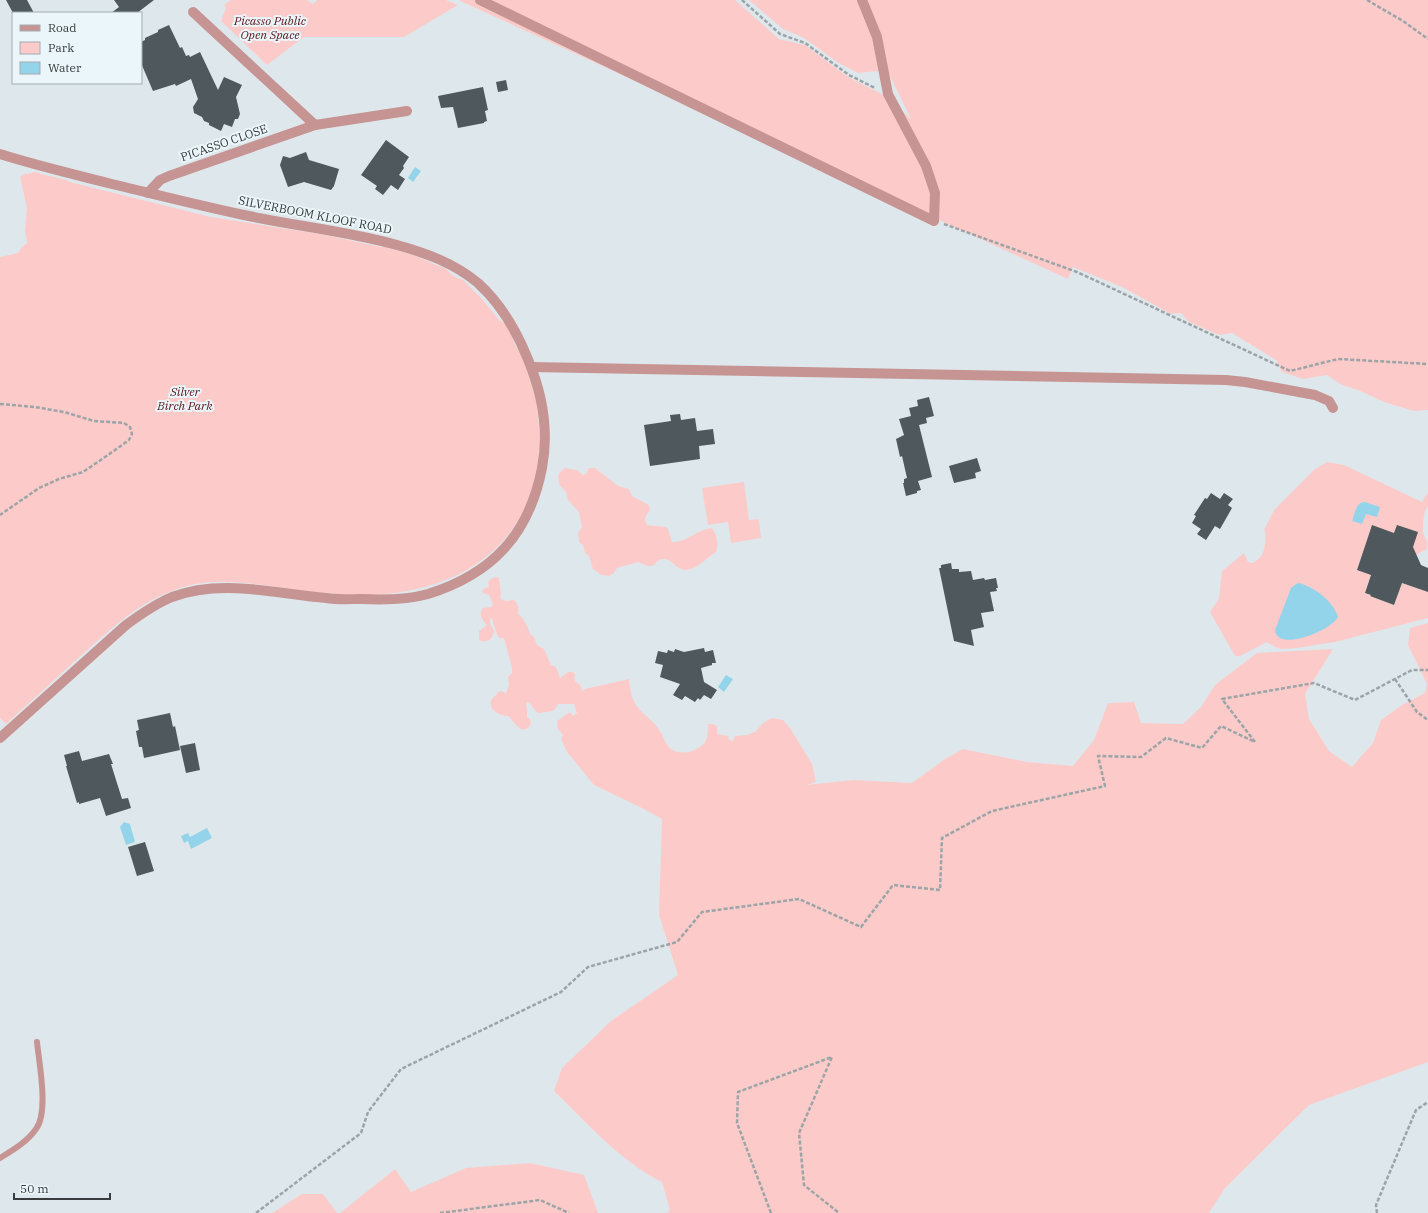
<svg xmlns="http://www.w3.org/2000/svg" width="1428" height="1213" viewBox="0 0 1428 1213" font-family="'IBM Plex Serif',serif">
	<style>
		.green { fill: #fccbc9 }
		.water { fill: #94d4eb }
		.building { fill: #4f585c }
		.lines { fill: none; stroke-linecap: round; stroke-linejoin: round }
		.path { stroke: #9ca4a7; stroke-width: 2.5; stroke-dasharray: 4 2; stroke-linecap: butt }
		.service { stroke: #c69593; stroke-width: 6 }
		.minor { stroke: #c69593; stroke-width: 10 }
		.tertiary { stroke: #c69593; stroke-width: 10 }
		.labels { text-anchor: middle; stroke-width: 4; stroke-linejoin: round; paint-order: stroke }
		.park-label { font-size: 12px; font-style: italic; fill: #5c151b; stroke: #ebf6fa }
		.street-label { font-size: 12px; fill: #383c3e; stroke: #ebf6fa }
	</style>
	<rect width="100%" height="100%" fill="#dee8ec"/>
	<g class="green">
		<polygon points="231,0 307,0 313,4 317,0 446,0 458,5 404,37 304,37 267,65 221,21 226,8 224,5"/>
		<polygon points="458,0 735,0 779,39 805,45 848,77 880,93 885,95 911,119 888,72 878,71 858,73 837,62 804,38 783,29 749,0 1428,0 1428,410 1414,411 1384,402 1358,390 1342,385 1327,375 1303,379 1282,372 1276,360 1232,333 1219,335 1189,322 1181,313 1171,314 1122,287 1073,267 1068,279"/>
		<path d="M36,172L41,174L67,180L70,182L211,217L325,235L381,247L386,246L387,248C399,250 410,254 421,258C429,261 436,266 445,268C449,272 455,279 462,279L482,299L500,321L511,325C513,331 512,336 513,340C516,347 521,355 524,362C531,379 536,397 538,415C550,534 469,596 357,595C334,594 309,592 286,588C252,584 218,577 183,587C139,600 110,630 76,660C53,681 29,703 6,724L0,718V257L18,253L22,247L27,243L25,231L27,208L20,177L25,174Z"/>
		<path d="M1327,462L1344,465L1422,502L1428,492V506L1425,511L1423,522V533L1427,542V549L1416,555L1394,533L1372,526L1357,570H1358L1359,569L1371,574L1365,593L1371,595V596L1394,605L1402,583L1428,592V618L1335,642L1297,648L1282,649L1275,647L1267,642L1240,656H1235L1210,612L1219,599L1222,571L1244,553L1248,562L1253,563C1255,561 1259,559 1261,556C1265,552 1267,535 1264,530L1274,510L1315,469Z"/>
		<path d="M565,468L577,470L583,475L586,474L589,468H595L618,486L629,489L632,496L649,505L650,510C646,515 643,519 647,525L666,527L668,529L672,542C686,543 698,529 712,528C717,535 719,543 716,552C704,559 691,578 676,566C672,563 668,558 663,559C652,560 659,572 638,562L617,568L614,573L609,576L601,575L593,569L589,556L585,553L583,545L579,542L578,533L582,527L579,512L568,500L566,492L559,484L558,476L561,471Z"/>
		<polygon points="744,482 749,520 759,519 761,538 731,543 728,522 708,525 702,488"/>
		<path d="M497,577L499,578L501,594L500,597L501,599L506,601L514,600C518,604 519,608 518,614C524,619 528,626 530,634L534,637L537,645L544,649L551,665L556,667L560,678L568,672H573L575,674C573,683 577,681 581,686L582,691L585,689L629,679C630,691 632,702 641,711C647,717 653,721 658,728C663,735 665,744 671,749C681,756 697,752 705,742C708,737 708,730 708,724H713L717,726V734L729,736L728,739L733,741L735,736L747,735L755,732L762,724L771,718L783,720L790,728L812,764L816,782L806,785L853,780L912,783L945,759L963,749L1027,762L1073,766L1094,740L1108,703L1134,702L1141,723L1183,724L1201,707L1215,685L1257,653L1333,649L1305,694L1309,719L1329,751L1352,767L1373,743L1381,720L1402,705L1425,693L1427,684L1408,645L1410,628L1428,623V1062L1309,1105L1225,1188L1209,1213H667L670,1210L662,1182C620,1161 588,1124 554,1091L562,1068L611,1021L678,975L659,915L662,819L642,808L594,785L567,752L561,739L563,735L558,729L557,721L570,712L573,716L577,713L574,705L575,704H558C557,706 556,708 554,710C553,711 541,713 538,713L532,707L530,703L527,702L526,704L527,709V717L530,719L531,724C522,738 515,722 508,716C496,716 483,705 496,695C497,694 499,691 501,691C503,691 504,693 506,693L509,685L508,677L512,673V668L504,638H499C496,634 494,624 492,619L490,618V624L494,631C493,639 489,642 481,641L479,639V631L487,625C482,620 478,615 483,608L491,607L493,604L489,595L483,593L482,591L483,589L489,587L488,582L492,578Z"/>
		<polygon points="530,1163 584,1175 598,1213 340,1213 395,1169 411,1192 466,1168"/>
		<polygon points="302,1194 323,1194 337,1213 272,1213"/>
	</g>
	<g class="water">
		<polygon points="415,167 421,171 413,182 408,178"/>
		<path d="M1365,502L1380,507L1377,517L1366,514L1362,524L1352,521C1355,513 1356,502 1365,502Z"/>
		<path d="M1299,583C1314,587 1333,601 1338,617C1332,630 1277,653 1275,630L1291,588L1296,584Z"/>
		<polygon points="726,675 733,679 724,692 718,687"/>
		<polygon points="124,822 130,824 135,842 126,845 120,827"/>
		<polygon points="207,828 212,838 191,849 188,841 184,843 181,836 188,833 190,837"/>
	</g>
	<g class="building">
		<polygon points="6,0 27,0 34,13 13,13"/>
		<polygon points="114,0 154,0 137,13 111,13 119,7"/>
		<polygon points="169,25 180,48 182,47 186,56 189,55 190,57 200,52 218,90 224,77 242,85 236,97 240,114 238,119 235,119 232,127 224,124 221,131 209,125 209,123 204,121 202,117 194,113 193,107 198,99 191,79 176,86 175,84 153,91 141,63 141,42 145,40 145,38 158,32 158,30"/>
		<polygon points="506,80 508,90 498,92 496,82"/>
		<polygon points="483,87 488,110 485,111 487,121 484,122 484,123 458,128 453,107 441,108 438,96"/>
		<polygon points="386,140 409,157 403,166 404,168 399,175 405,179 398,190 391,185 383,195 375,189 377,186 361,175"/>
		<polygon points="306,152 309,160 339,169 334,186 331,190 304,182 288,187 280,165 283,156 290,158"/>
		<polygon points="929,397 934,416 926,418 927,423 919,425 932,477 918,481 921,490 917,491 917,493 906,496 903,483 904,483 904,479 907,478 902,456 900,457 896,439 904,435 899,419 911,416 909,408 918,406 917,400"/>
		<polygon points="680,414 681,420 695,418 697,431 713,429 715,444 699,446 700,459 650,466 644,425 671,421 670,415"/>
		<polygon points="977,458 981,471 975,473 976,478 954,483 949,466"/>
		<polygon points="1211,493 1220,499 1224,493 1233,499 1228,505 1232,508 1220,529 1215,526 1206,540 1197,534 1201,529 1192,523 1196,516 1194,515 1205,498 1207,499"/>
		<polygon points="1372,525 1394,533 1397,525 1418,532 1413,547 1421,565 1428,568 1428,592 1402,583 1394,605 1370,596 1371,595 1365,593 1371,575 1357,570"/>
		<polygon points="951,563 952,569 959,569 959,572 971,571 973,580 984,578 985,580 996,578 998,588 996,588 997,591 990,592 994,611 981,613 984,627 971,630 974,646 954,641 939,568 941,568 941,565"/>
		<polygon points="704,648 705,652 713,650 716,663 712,663 712,665 701,668 704,682 717,690 711,699 704,695 700,700 698,698 695,702 685,696 682,700 673,695 680,684 660,677 663,665 655,663 658,651 667,653 668,650 674,652 675,649 684,652"/>
		<polygon points="170,713 173,727 175,726 180,750 144,758 142,747 139,747 136,731 139,730 137,720"/>
		<polygon points="195,743 200,770 186,773 180,746"/>
		<polygon points="79,751 82,761 109,754 113,764 111,764 122,799 128,798 131,808 106,816 100,798 79,804 79,802 77,803 66,766 67,766 64,755"/>
		<polygon points="145,842 154,871 137,876 128,847"/>
	</g>
	<g class="lines">
		<g class="path">
			<polyline points="742,0 780,34 805,43 849,75 875,88"/>
			<polyline points="1367,0 1403,21 1428,39"/>
			<polyline points="944,224 1077,272 1290,371 1338,359 1428,364"/>
			<polyline points="0,404 35,407 64,412 94,421 124,423 130,427 132,434 129,440 108,455 83,472 59,479 39,488 0,515"/>
			<polyline points="1395,679 1417,712 1428,720"/>
			<polyline points="256,1213 361,1133 368,1112 401,1069 561,992 588,967 677,942 702,912 799,899 861,927 893,885 940,890 942,838 992,811 1105,786 1098,756 1141,757 1166,738 1202,748 1221,726 1255,742 1222,699 1314,683 1355,700 1412,670 1428,670"/>
			<polyline points="440,1213 540,1200 569,1213"/>
			<polyline points="771,1213 737,1123 738,1092 832,1057 799,1133 804,1185 839,1213"/>
			<polyline points="1377,1213 1376,1205 1416,1110 1428,1102"/>
		</g>
		<path class="service" d="M0,1158C13,1150 27,1142 36,1129C49,1112 39,1063 37,1042"/>
		<g class="minor">
			<polyline points="480,0 934,221 935,193 926,166 888,94 877,37 862,0"/>
			<polyline points="193,12 315,125"/>
			<polyline points="148,193 160,180 169,176 315,125 407,111"/>
			<polyline points="531,367 1226,380 1245,382 1315,395 1329,401 1333,408"/>
		</g>
		<path class="tertiary" d="M0,154C38,166 77,175 116,185C158,195 201,206 244,215C295,226 347,231 397,245C426,253 454,263 478,283C500,303 516,330 527,357C542,392 549,431 542,468C529,535 492,574 428,594C407,600 384,600 362,599C350,599 338,600 326,598C276,594 222,578 172,597C155,604 141,614 126,625L0,738"/>
	</g>
	<g class="labels">
		<g class="park-label">
			<text x="270" y="25">Picasso Public<tspan x="270" dy="14">Open Space</tspan></text>
			<text x="185" y="396">Silver<tspan x="185" dy="14">Birch Park</tspan></text>
		</g>
		<g class="street-label">
			<text transform="translate(224 143) rotate(-19)" y="4">PICASSO CLOSE</text>
			<text transform="translate(315 215) rotate(11)" y="4">SILVERBOOM KLOOF ROAD</text>
		</g>
	</g>
	<rect x="12" y="12" width="130" height="72" fill="#ebf6fa" stroke="#a3acaf"/>
	<rect x="20" y="25" width="20" height="6" fill="#c69593" stroke="#a3acaf"/>
	<text x="48" y="32" font-size="12" fill="#383c3e">Road</text>
	<rect x="20" y="42" width="20" height="12" fill="#fccbc9" stroke="#a3acaf"/>
	<text x="48" y="52" font-size="12" fill="#383c3e">Park</text>
	<rect x="20" y="62" width="20" height="12" fill="#94d4eb" stroke="#a3acaf"/>
	<text x="48" y="72" font-size="12" fill="#383c3e">Water</text>
	<path d="M14 1193v6h96v-6" fill="none" stroke="#383c3e" stroke-width="2"/>
	<text x="20" y="1193" font-size="12" fill="#383c3e" stroke="#ebf6fa" stroke-width="3" paint-order="stroke">50 m</text>
</svg>
